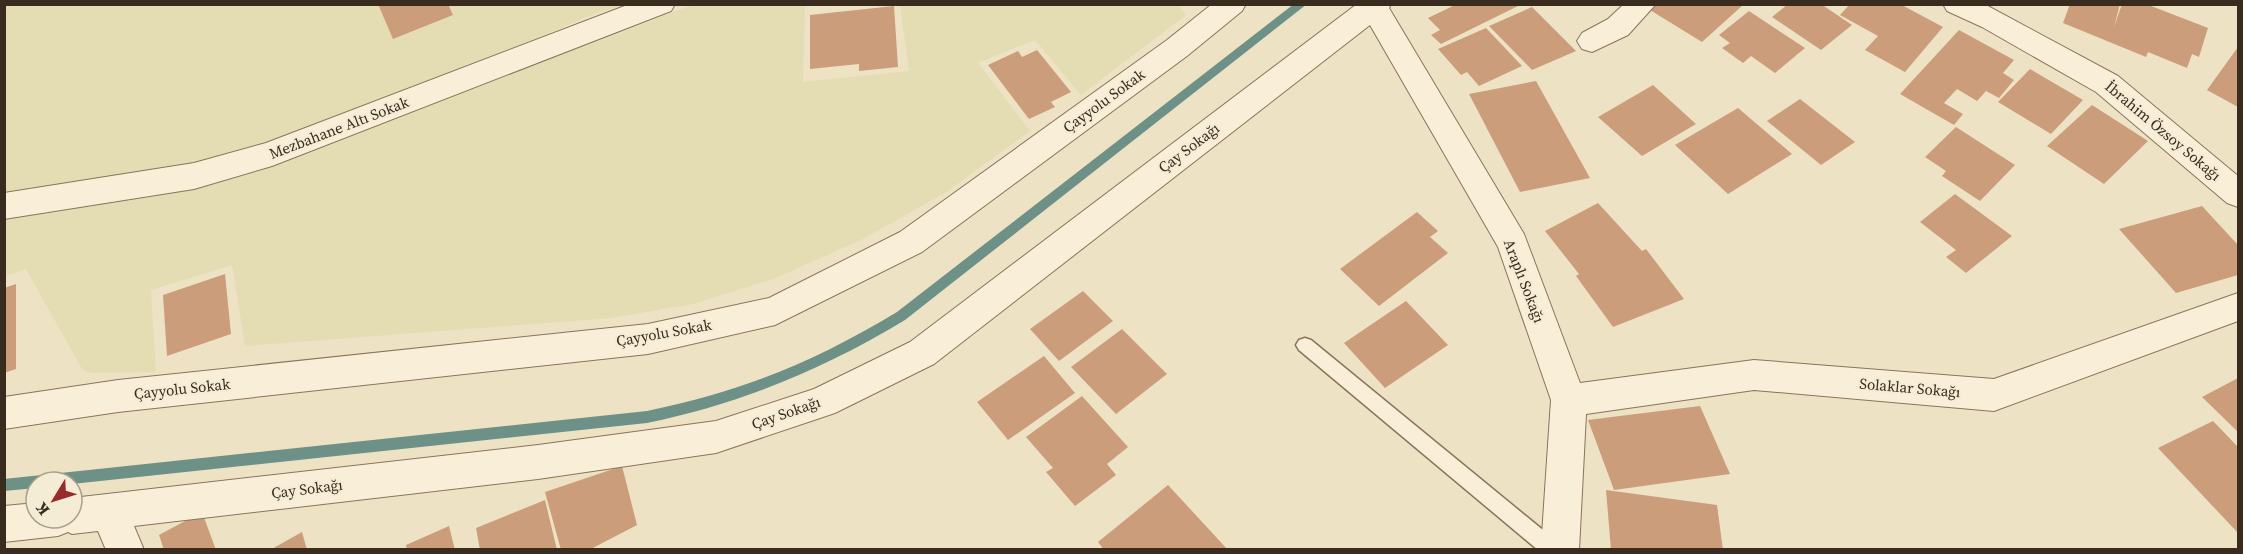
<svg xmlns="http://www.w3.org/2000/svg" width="2243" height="554" viewBox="0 0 2243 554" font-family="'Source Serif 4',serif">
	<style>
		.farmland { fill: #e4dcb2 }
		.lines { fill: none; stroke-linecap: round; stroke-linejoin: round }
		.stream { fill: #6d9087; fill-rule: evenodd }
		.building { fill: #cc9d7b }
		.lane-casing { stroke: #89745b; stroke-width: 3 }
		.street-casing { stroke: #89745b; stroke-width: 2 }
		.lane { fill: #f9efd8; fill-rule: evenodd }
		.street { fill: #f9efd8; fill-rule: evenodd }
		.labels { text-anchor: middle; stroke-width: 4.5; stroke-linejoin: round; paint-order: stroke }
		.street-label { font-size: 15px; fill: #392c1f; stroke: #f5ecd5 }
	</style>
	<rect width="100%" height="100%" fill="#eee2c5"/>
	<g class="farmland">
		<polygon points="1177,4 1186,15 1081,95 1035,40 978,63 1030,131 948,191 865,238 776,278 693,304 611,318 245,346 232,265 151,290 156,372 91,373 82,369 26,269 5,276 4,218 79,208 208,183 320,147 692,5 805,5 803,82 909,71 900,5"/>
		<polygon points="4,5 624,5 594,14 473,65 274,142 185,166 5,192"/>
	</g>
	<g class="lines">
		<path class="stream" d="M1294,4H1307L905,320C822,370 742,403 647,423L72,484V482H36V488L4,491V479L647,411C741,392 814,362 897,312Z"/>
	</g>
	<g class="building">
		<polygon points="378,4 448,4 453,15 393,39"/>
		<polygon points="1457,4 1517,4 1518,6 1441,44 1431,35 1440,30 1428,18"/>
		<polygon points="1788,4 1821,4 1852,25 1821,50 1772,17"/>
		<polygon points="1850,4 1900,4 1943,27 1905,72 1865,50 1878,36 1840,15"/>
		<polygon points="2070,4 2120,4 2114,27 2122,4 2146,4 2208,28 2199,57 2192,54 2187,68 2148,52 2146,57 2063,23"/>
		<polygon points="1657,5 1743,5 1702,42 1650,10"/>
		<polygon points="894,6 898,67 859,71 859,64 810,69 810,15"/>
		<polygon points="1532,7 1576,51 1532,70 1489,26"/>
		<polygon points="1749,11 1805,48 1775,73 1751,56 1743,63 1722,48 1730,43 1719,35"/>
		<polygon points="1486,28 1522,66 1479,86 1467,72 1461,75 1438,49"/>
		<polygon points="1959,30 2014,60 2003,73 2014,80 1999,98 1986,91 1977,101 1957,89 1944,103 1963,114 1954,125 1900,94"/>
		<polygon points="2238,47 2238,107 2207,90"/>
		<polygon points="1037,50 1071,92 1051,102 1055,107 1029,119 988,65 1018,51 1022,57"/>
		<polygon points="2030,69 2083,100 2051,134 1998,102"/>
		<polygon points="1536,81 1590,178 1520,192 1469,94"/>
		<polygon points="1653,85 1696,124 1642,156 1598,117"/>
		<polygon points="1800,99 1855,142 1821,165 1767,121"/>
		<polygon points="2092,105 2148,141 2104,184 2047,146"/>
		<polygon points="1738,108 1792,154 1728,194 1675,145"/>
		<polygon points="1956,127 2015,165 1980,201 1942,176 1946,171 1925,157"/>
		<polygon points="1955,194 2012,236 1966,273 1946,257 1956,250 1920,222"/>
		<polygon points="1598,203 1642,251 1646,249 1684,299 1613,327 1576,276 1579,274 1545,231"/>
		<polygon points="2202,206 2238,245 2238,275 2176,293 2119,229"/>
		<polygon points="1417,212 1438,231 1430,237 1448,253 1379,306 1340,269"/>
		<polygon points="225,274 231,334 167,356 163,295"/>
		<polygon points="16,284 16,369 4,373 4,288"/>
		<polygon points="1083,291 1113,321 1059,361 1030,329"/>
		<polygon points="1406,301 1448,345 1385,388 1344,343"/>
		<polygon points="1122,329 1167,374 1116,414 1071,367"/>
		<polygon points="1044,356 1075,393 1008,440 977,402"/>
		<polygon points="2238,378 2238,432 2202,397"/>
		<polygon points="1082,396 1128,447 1107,464 1116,475 1075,506 1046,472 1053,468 1026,437"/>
		<polygon points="1700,406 1730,474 1614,490 1588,420"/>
		<polygon points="2213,421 2238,447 2238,533 2158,448"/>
		<polygon points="622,466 637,525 589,550 561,550 545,492"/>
		<polygon points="1168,485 1228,550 1104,550 1098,542"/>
		<polygon points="1606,490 1717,505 1723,550 1611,550"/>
		<polygon points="545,500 557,550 480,550 476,528"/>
		<polygon points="202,512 216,550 164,550 159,535"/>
		<polygon points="449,526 455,550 407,550 406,545"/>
		<polygon points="302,532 307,550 270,550"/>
	</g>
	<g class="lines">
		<defs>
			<polygon id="lane" points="1305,338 1311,340 1560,544 1562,550 1538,550 1299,350 1296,345 1299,340"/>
			<g id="street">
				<polygon points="630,4 675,4 671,11 272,166 194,189 4,219 4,193 194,163 266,143"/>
				<polygon points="1212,4 1246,4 1242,11 1187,56 922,252 775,325 648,354 118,412 4,429 4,397 118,380 648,324 769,298 900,232 1167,40"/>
				<polygon points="1357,4 1391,4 1389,8 1524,234 1580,383 1754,360 1994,379 2238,293 2238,321 1994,411 1754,390 1586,414 1579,550 1541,550 1551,400 1498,247 1370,25 934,364 835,413 716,453 538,479 134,526 144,550 106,550 98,531 72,534 68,532 58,536 4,542 4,506 36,503 36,518 72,518 72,498 538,445 716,421 814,389 910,342"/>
				<polygon points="1624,4 1656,4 1628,35 1592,52 1582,49 1577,41 1582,33 1608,19"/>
				<polygon points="1943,4 1984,4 2118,76 2238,176 2238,207 2227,203 2096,92 1982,27 1947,11"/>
			</g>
		</defs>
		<use href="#lane" class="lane-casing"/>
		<use href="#street" class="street-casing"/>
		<use href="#lane" class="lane"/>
		<use href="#street" class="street"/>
	</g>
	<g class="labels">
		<g class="street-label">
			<text transform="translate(1104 101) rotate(-36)" y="5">Çayyolu Sokak</text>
			<text transform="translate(339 128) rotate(-21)" y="5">Mezbahane Altı Sokak</text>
			<text transform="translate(2163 131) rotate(40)" y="5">İbrahim Özsoy Sokağı</text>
			<text transform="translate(1189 148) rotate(-37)" y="5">Çay Sokağı</text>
			<text transform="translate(1524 281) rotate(69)" y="5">Araplı Sokağı</text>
			<text transform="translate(664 333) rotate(-10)" y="5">Çayyolu Sokak</text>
			<text transform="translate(1910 388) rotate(5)" y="5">Solaklar Sokağı</text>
			<text transform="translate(182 389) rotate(-6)" y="5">Çayyolu Sokak</text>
			<text transform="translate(786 413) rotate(-19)" y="5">Çay Sokağı</text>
			<text transform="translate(307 489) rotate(-7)" y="5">Çay Sokağı</text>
		</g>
	</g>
	<rect width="2243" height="554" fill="none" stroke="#392c1f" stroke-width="12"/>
	<g transform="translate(54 500) rotate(232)"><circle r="28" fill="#f5ecd5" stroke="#aa9f8c" stroke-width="1.5"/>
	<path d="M0-4.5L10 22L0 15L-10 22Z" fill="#982b2c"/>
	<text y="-9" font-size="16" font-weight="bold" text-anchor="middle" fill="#392c1f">K</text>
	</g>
</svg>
